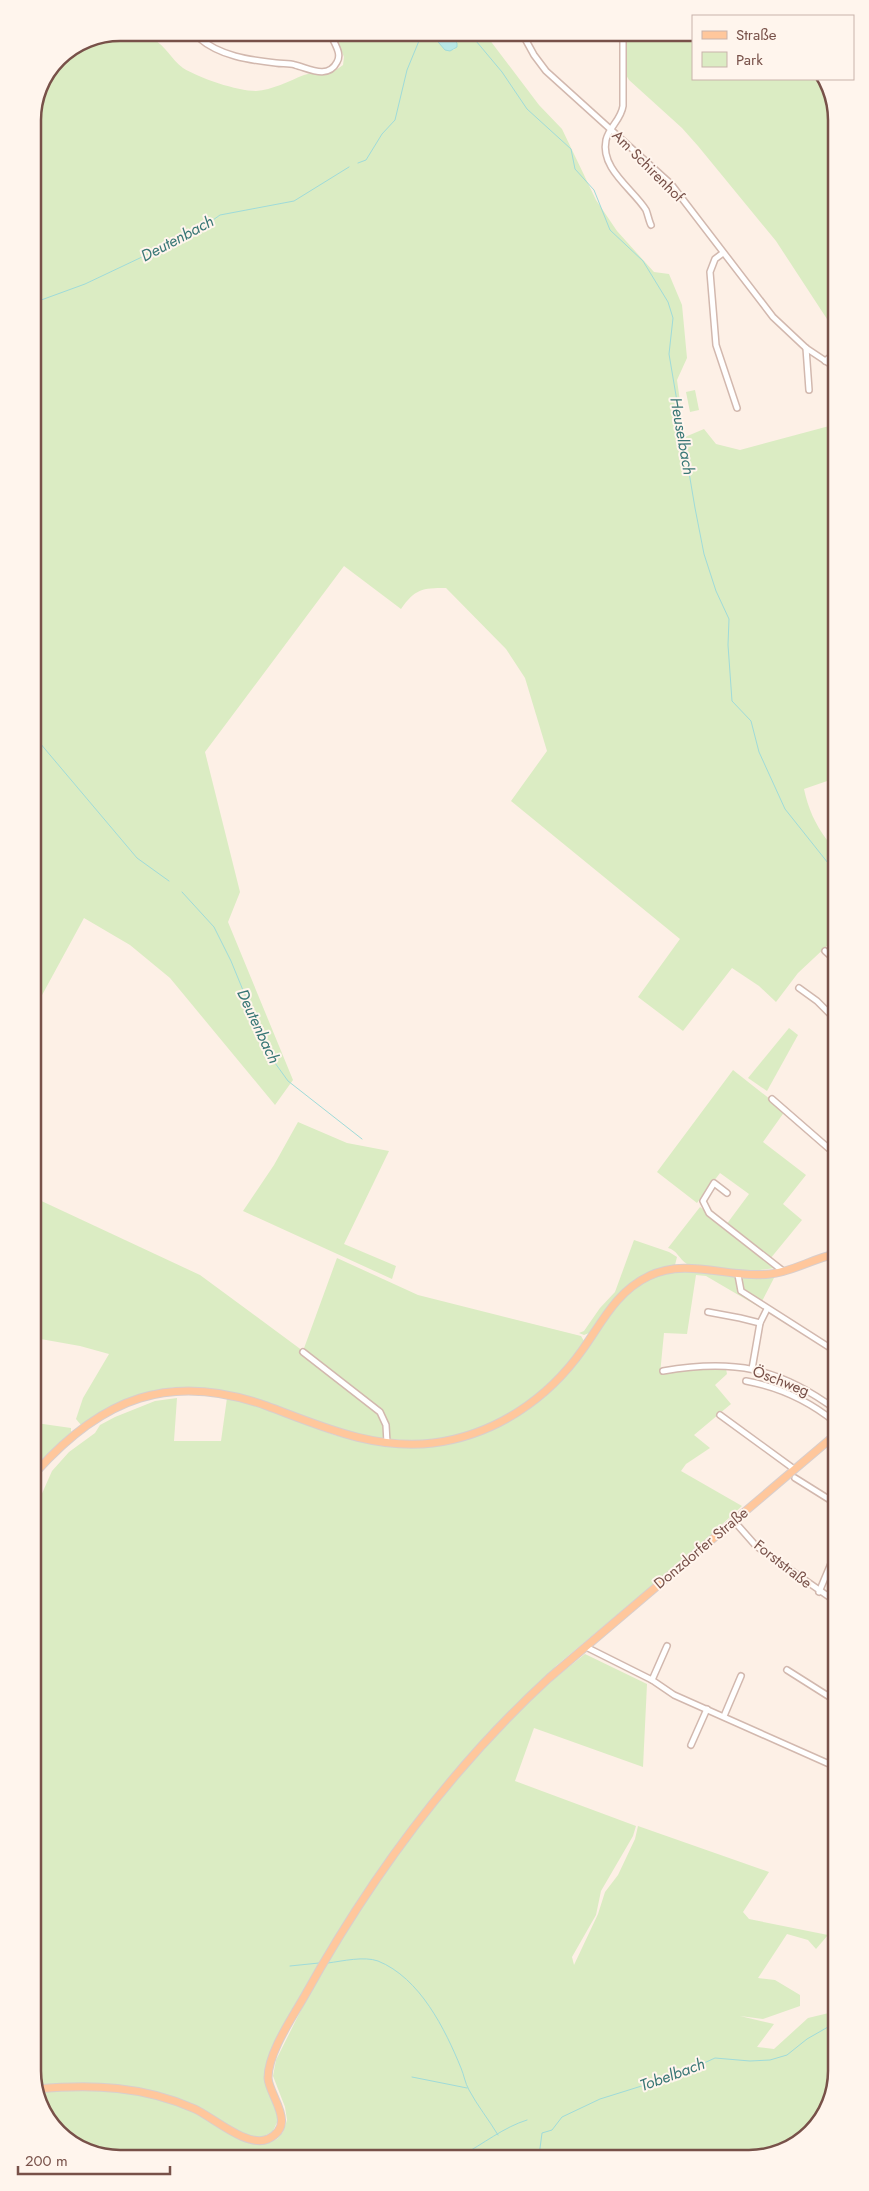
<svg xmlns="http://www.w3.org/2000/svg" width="869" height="2191" viewBox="0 0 869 2191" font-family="Jost,sans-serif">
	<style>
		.green { fill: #dbecc3 }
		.water { fill: #b9e8e6; stroke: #9fdbd9 }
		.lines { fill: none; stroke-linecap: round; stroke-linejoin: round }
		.stream { stroke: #9fdbd9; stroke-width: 1 }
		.minor-casing { stroke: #d2b8ae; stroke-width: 8 }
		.major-casing { stroke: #d9cecc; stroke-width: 9 }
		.minor { stroke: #fff; stroke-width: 5 }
		.major { stroke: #ffc79c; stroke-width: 7 }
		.labels { text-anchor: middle; stroke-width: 4; stroke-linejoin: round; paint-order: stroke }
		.street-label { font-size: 15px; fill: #785149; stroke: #fff5ed }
		.water-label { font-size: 16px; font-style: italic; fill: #397776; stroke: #fff5ed }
		.rim { fill: none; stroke: #785149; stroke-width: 2.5 }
	</style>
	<rect width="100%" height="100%" fill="#fdf0e6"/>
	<g class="green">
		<polygon points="693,33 693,79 822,79 832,92 832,316 827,319 776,241 698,146 682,128 629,80 626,75 625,34"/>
		<path d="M486,35L539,105L562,129L596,200L617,231L654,272L669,274L682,305L687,358L677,380L685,437L704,429L716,444L740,450L833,425L834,788L830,780L804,789C808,808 815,824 827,840H834V947L830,943L798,973L776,1002L759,986L732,968L683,1031L638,997L680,939L511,801L547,751L525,678L506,649L446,588C422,588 415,589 401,609L344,566L205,752L240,892L228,922L293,1080L275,1105L170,978L130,945L84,918L35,1008L33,114L58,58L87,39H153C166,46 171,59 183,68C199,78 237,91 256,91C272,90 289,81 304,75C321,69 322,81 343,65L344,57L336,37L433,36L440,44L454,50L457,43L450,36Z"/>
		<polygon points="695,390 699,410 690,412 686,392"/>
		<polygon points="789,1028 798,1035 767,1091 748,1078"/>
		<polygon points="733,1070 785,1111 763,1142 806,1175 783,1204 802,1220 770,1259 726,1225 749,1194 720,1173 697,1203 657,1172"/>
		<polygon points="298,1122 347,1143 389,1151 344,1244 396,1266 392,1279 243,1211 274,1165"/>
		<path d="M35,1198L200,1275L303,1351L337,1258L418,1295L581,1336L584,1341C529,1423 441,1459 345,1432C292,1418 245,1388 189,1387C149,1386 113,1403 81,1425L76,1419L83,1398L109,1354L80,1346L35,1338Z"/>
		<path d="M700,1207L773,1265L776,1268L742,1272L687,1264C679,1259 677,1250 668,1248Z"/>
		<path d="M634,1240L669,1252L677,1257L675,1265C632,1275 612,1297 589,1333L584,1335L579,1333L584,1331L600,1308L615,1292Z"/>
		<polygon points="696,1271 740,1278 774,1278 759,1307 706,1276 696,1275 687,1334 664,1333 660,1374 693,1370 726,1369 727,1374 715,1385 731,1404 694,1435 710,1448 686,1464 681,1471 742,1506 693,1551 556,1666 549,1678 550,1682 585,1654 647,1684 643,1767 534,1728 515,1781 636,1826 633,1836 601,1891 596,1915 572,1957 574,1965 598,1914 605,1892 618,1875 635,1839 638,1826 769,1872 743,1912 749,1919 828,1935 816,1949 808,1940 787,1934 758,1978 775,1980 800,1995 800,2006 763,2019 740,2016 774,2024 757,2047 774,2049 808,2018 833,2012 834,2001 836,2000 836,2071 819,2124 777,2154 114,2158 66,2140 37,2099 37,2091 96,2087 168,2100 197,2113 251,2144 270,2142 277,2139 283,2132 287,2120 285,2107 273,2076 276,2060 303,2006 304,1994 268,2063 279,2118 273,2131 261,2138 247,2136 209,2114 133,2087 91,2083 37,2086 36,1507 52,1471 69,1452 95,1433 100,1425 115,1417 155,1401 177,1398 174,1441 221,1441 227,1398 260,1407 334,1435 383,1446 416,1446 498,1426 528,1410 563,1379 601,1323 625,1295 647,1279 668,1272"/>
		<polygon points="36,1423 71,1428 71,1432 36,1465"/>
	</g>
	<polygon class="water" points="433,36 450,36 457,43 457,47 450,51 445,50"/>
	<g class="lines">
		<g class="stream">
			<polyline points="471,35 502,72 527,109 571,149 575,169 594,190 610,230 643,261 668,302 673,318 669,354 695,508 704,554 716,591 729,619 728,645 732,701 751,721 759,752 785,809 828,863 834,874"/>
			<polyline points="358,163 366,160 382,134 395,120 407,70 421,36"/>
			<polyline points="33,303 85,284 199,230 220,215 294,201 349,167"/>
			<polyline points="34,736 137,858 169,881"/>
			<polyline points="182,892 214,927 231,961 270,1056 288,1081 362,1139"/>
			<path d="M328,1963C343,1961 364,1956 378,1961C420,1978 445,2029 461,2068C464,2075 465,2083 469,2090C477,2105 489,2120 498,2135"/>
			<polyline points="290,1966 319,1963"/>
			<polyline points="412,2077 467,2088"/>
			<path d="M461,2156C483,2144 504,2127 527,2120"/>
			<polyline points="539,2156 542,2133 552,2130 562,2117 600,2099 680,2074 715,2058 750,2061 770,2060 787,2055 807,2039 828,2027 836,2025"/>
		</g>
		<defs>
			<g id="minor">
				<path d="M623,34V106C621,120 609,127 606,140C600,169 633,189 646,210C648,215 649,221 651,225"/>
				<polyline points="523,35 534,55 546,71 671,184 773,317 806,348 833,366"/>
				<path d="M199,38C220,56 249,60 276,63C282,64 289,63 295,65C308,68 328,80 337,62C342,54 335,45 332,37"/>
				<polyline points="723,253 715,259 710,272 716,345 737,408"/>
				<polyline points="806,348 809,390"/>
				<polyline points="825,361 833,355"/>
				<polyline points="825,951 834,959"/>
				<polyline points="799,988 817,1001 834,1018"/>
				<polyline points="772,1099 834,1153"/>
				<polyline points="727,1193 714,1183 703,1201 709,1213 783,1271"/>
				<polyline points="738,1275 741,1291 835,1351"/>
				<polyline points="708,1312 740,1318 760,1323"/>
				<polyline points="303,1352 380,1412 386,1425 387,1443"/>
				<polyline points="752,1369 760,1323 767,1309"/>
				<path d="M663,1371C732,1359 778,1367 835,1409"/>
				<path d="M746,1381C779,1387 809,1401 835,1422"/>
				<polyline points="720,1415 794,1469"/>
				<polyline points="795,1478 835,1503"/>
				<polyline points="734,1521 756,1546 835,1601"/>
				<polyline points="819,1592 835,1554"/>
				<polyline points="586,1647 652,1680 674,1695 836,1767"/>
				<polyline points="787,1670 836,1701"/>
				<polyline points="652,1680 667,1646"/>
				<polyline points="724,1716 741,1676"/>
				<polyline points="691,1745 707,1709"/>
			</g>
			<g id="major">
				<path d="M36,1472C102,1398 170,1371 267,1406C321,1426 373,1450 433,1443C495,1435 548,1399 583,1349C602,1322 617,1291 649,1276C687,1257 729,1279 770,1274C792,1272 812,1259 835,1254"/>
				<path d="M37,2089C92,2084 144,2086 195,2109C214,2118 247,2148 268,2139C298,2125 269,2096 268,2078C268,2053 292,2018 304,1997C370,1878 449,1770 549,1678L835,1435"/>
			</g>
		</defs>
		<use href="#minor" class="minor-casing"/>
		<use href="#major" class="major-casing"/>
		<use href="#minor" class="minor"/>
		<use href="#major" class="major"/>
	</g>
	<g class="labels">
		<g class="street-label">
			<text transform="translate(648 166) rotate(45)" y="5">Am Schirenhof</text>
			<text transform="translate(781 1381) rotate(21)" y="5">Öschweg</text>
			<text transform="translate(701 1548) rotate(-40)" y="5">Donzdorfer Straße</text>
			<text transform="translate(783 1564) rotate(38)" y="5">Forststraße</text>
		</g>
		<g class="water-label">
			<text transform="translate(177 238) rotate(-28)" y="6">Deutenbach</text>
			<text transform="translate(683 436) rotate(80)" y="6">Heuselbach</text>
			<text transform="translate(259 1026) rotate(65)" y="6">Deutenbach</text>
			<text transform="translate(672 2074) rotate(-20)" y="6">Tobelbach</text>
		</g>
	</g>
	<path d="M0 0H869V2191H0ZM120 41H749A79 79 0 0 1 828 120V2071A79 79 0 0 1 749 2150H120A79 79 0 0 1 41 2071V120A79 79 0 0 1 120 41Z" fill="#fff5ed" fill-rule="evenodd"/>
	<path class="rim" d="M120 41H749A79 79 0 0 1 828 120V2071A79 79 0 0 1 749 2150H120A79 79 0 0 1 41 2071V120A79 79 0 0 1 120 41Z"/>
	<rect x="692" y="15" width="162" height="65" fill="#fff5ed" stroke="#c9b3ab"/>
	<rect x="702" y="31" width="25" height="8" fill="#ffc79c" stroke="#c9b3ab"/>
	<text x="736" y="40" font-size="15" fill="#785149">Straße</text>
	<rect x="702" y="52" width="25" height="15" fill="#dbecc3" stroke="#c9b3ab"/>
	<text x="736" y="65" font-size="15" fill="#785149">Park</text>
	<path d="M18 2166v8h152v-8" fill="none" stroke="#785149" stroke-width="2.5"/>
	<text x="25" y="2166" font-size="15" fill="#785149" stroke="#fff5ed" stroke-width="4" paint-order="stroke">200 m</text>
</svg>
